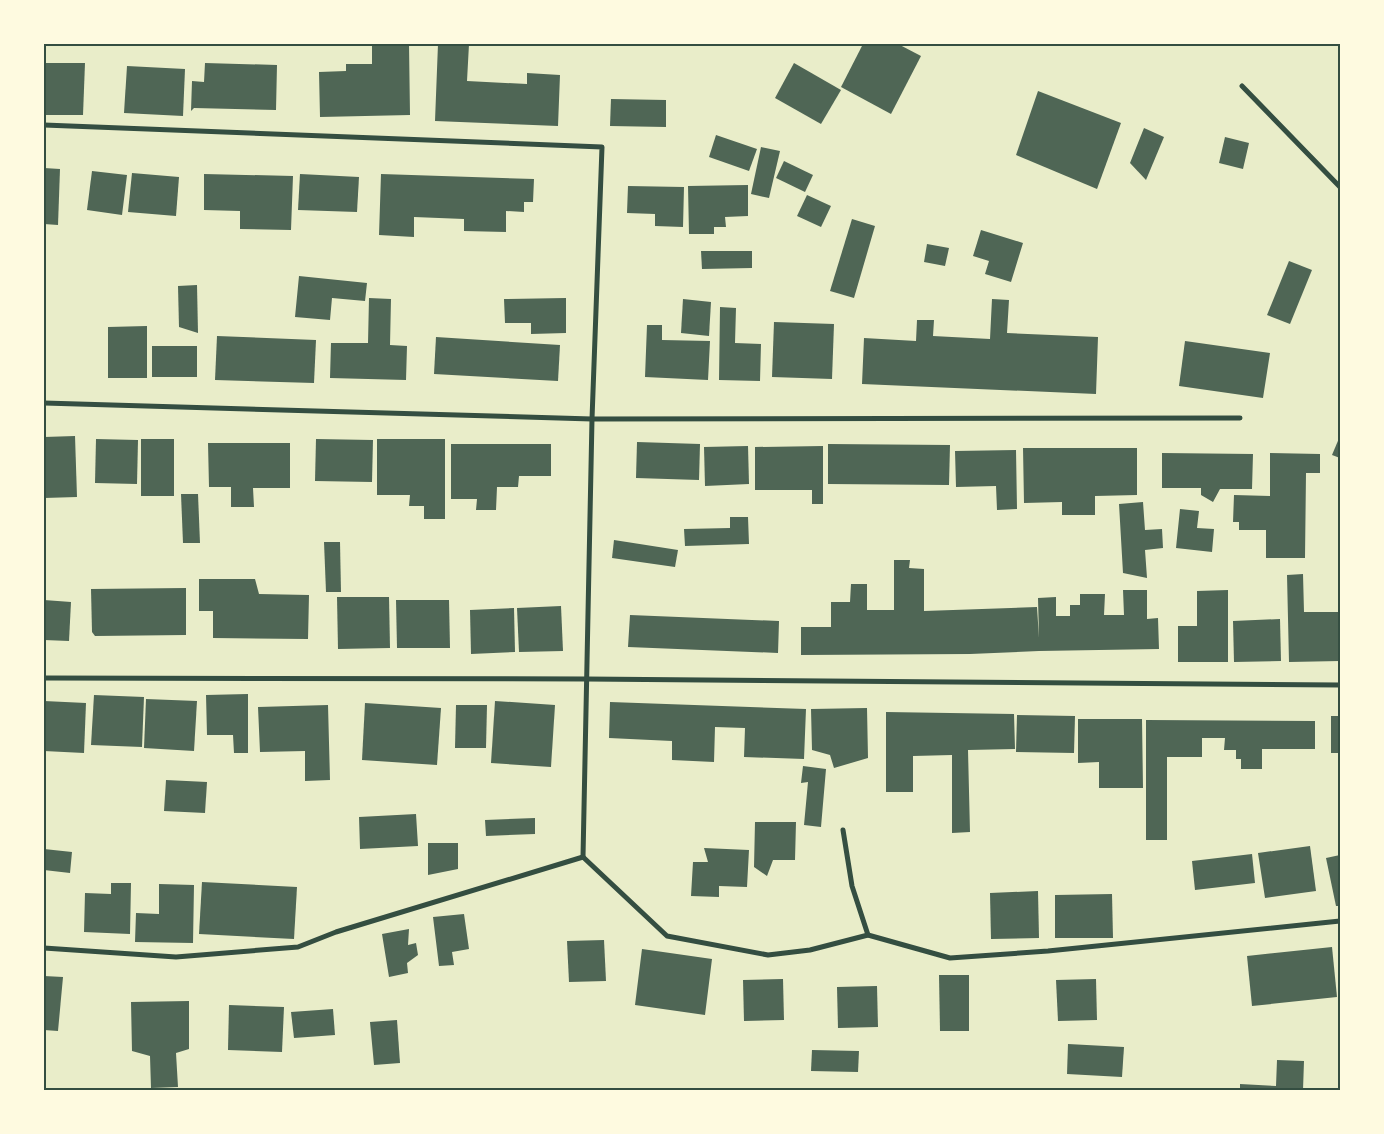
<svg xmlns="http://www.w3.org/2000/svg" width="1384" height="1134" viewBox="0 0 1384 1134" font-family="'Open Sans',sans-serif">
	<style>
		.building { fill: #4f6655 }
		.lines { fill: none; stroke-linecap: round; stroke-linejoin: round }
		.minor { stroke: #344e41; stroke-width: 5 }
		.neatline { fill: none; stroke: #344e41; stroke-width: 2 }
	</style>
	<rect width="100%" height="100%" fill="#e9edc9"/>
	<g class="building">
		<polygon points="372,44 409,44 410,115 320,117 319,72 346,71 346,64 372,64"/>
		<polygon points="438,44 469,44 467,81 527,84 527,73 560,75 558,126 435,121"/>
		<polygon points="863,44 898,44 921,56 891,114 841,87"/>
		<polygon points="44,63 85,63 83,115 44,115"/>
		<polygon points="205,63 277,65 276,110 194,108 191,111 192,81 204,82"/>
		<polygon points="794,63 841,90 821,124 775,98"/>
		<polygon points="127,66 185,69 183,116 124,113"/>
		<polygon points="1038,91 1121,123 1097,189 1016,155"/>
		<polygon points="611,99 666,100 666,127 610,126"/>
		<polygon points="1144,128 1164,137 1146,180 1130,163"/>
		<polygon points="716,135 757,149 749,171 709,157"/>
		<polygon points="1225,137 1249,143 1243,169 1219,163"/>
		<polygon points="761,147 780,151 769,198 751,194"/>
		<polygon points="784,161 813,175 805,192 776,178"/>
		<polygon points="44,168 60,169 58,225 44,224"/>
		<polygon points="92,171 127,175 122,215 87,210"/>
		<polygon points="132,173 179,177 176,216 128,212"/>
		<polygon points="204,174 293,176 291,230 240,229 240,211 204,210"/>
		<polygon points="300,174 359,177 357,212 298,210"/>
		<polygon points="381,174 534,179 533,202 524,202 524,212 506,211 506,232 464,231 464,219 414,217 414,237 379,235"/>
		<polygon points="748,185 748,216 725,217 726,227 714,227 714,234 689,234 688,186"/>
		<polygon points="628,186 684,187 683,227 655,226 655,214 627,213"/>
		<polygon points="807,195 831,206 821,227 797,216"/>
		<polygon points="852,219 875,226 854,298 830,291"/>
		<polygon points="981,230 1023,243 1011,282 985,274 989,261 973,256"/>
		<polygon points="927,244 949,248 945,266 924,262"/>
		<polygon points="701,251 752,251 752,268 702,269"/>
		<polygon points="1289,261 1312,270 1290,324 1267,315"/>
		<polygon points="299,276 367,283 365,301 332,298 330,320 295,317"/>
		<polygon points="197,285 198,333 179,327 178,286"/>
		<polygon points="369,298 391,299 390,345 407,346 406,380 330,378 331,343 368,343"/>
		<polygon points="566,298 566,333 531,334 531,323 505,323 504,299"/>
		<polygon points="683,299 711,302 709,336 681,333"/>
		<polygon points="992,299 1009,300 1007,333 1098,337 1096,394 862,384 864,338 916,341 917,320 934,320 933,336 990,339"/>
		<polygon points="720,307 736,308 735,343 761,344 760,381 719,380"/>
		<polygon points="774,322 834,324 832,379 772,377"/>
		<polygon points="647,325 662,325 662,340 710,341 708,380 645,377"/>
		<polygon points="147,326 147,378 108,378 108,327"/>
		<polygon points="217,336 316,340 314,383 215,380"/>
		<polygon points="436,337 560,345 558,381 434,374"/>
		<polygon points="1185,341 1270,353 1263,398 1179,386"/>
		<rect x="152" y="346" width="45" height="31"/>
		<polygon points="75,436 77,497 44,498 44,437"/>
		<polygon points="1340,436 1340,458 1332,455"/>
		<polygon points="96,439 138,440 137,484 95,483"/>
		<rect x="141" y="439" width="33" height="57"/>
		<polygon points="316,439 373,440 372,482 315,481"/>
		<polygon points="377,439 445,439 445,519 424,519 424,506 409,506 410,495 377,495"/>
		<polygon points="637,442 700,444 699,480 636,478"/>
		<polygon points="208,443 290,443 290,488 253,488 254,507 231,507 231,487 209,487"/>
		<polygon points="451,444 551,444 551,476 519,476 518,487 497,487 496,510 476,510 477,499 451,499"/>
		<polygon points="828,444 950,445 949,485 828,484"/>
		<polygon points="748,446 749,484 705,486 704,447"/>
		<polygon points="823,446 823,504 812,504 812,490 755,490 755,447"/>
		<polygon points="1023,448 1137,448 1137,495 1095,496 1095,515 1062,515 1062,502 1024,503"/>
		<polygon points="1016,450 1017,509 997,510 996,486 956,487 955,451"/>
		<polygon points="1162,453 1253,454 1252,489 1220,489 1213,502 1201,495 1201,488 1162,488"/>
		<polygon points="1270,453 1320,454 1320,473 1306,473 1305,558 1266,558 1266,530 1239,530 1239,522 1233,522 1234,495 1270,496"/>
		<polygon points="181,494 198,494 200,543 183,543"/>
		<polygon points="1143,502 1145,530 1162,529 1163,548 1145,550 1147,578 1123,573 1119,504"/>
		<polygon points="1180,509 1199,511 1197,528 1214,529 1212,552 1176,548"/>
		<polygon points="730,517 748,517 749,544 685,546 684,529 730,528"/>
		<polygon points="614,540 678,550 675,567 612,558"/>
		<polygon points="324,542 340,542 341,592 326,592"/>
		<polygon points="894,560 910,560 909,568 924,569 924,611 1037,607 1039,638 1038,598 1056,597 1056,616 1070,616 1070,605 1080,605 1080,594 1105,594 1104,615 1124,615 1123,590 1147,590 1147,619 1158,618 1159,649 1039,651 970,654 801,655 801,627 831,627 831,602 850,602 851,584 867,584 867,610 894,610"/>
		<polygon points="1303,574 1304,612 1340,612 1340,661 1289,662 1287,575"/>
		<polygon points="199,579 255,579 259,594 309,595 308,639 213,638 213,611 199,611"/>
		<polygon points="186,588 186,635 95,636 92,632 91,589"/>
		<polygon points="1228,590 1228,662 1178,662 1178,626 1197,626 1197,591"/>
		<polygon points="337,597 389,597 390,648 338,649"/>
		<polygon points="44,600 71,602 69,641 44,640"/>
		<polygon points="396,600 449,600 450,648 397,648"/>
		<polygon points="561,606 563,651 519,652 517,608"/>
		<polygon points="514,608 515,652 471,654 470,610"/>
		<polygon points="630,615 779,621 778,653 628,647"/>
		<polygon points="1280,619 1281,661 1234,662 1233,621"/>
		<polygon points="248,694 248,753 234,753 233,735 207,735 206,695"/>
		<polygon points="94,695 144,697 142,747 91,745"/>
		<polygon points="146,699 197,701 194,751 144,748"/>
		<polygon points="44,701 86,703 84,753 44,751"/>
		<polygon points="495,701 555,705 551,767 491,763"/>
		<polygon points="610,702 806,709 804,759 744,757 745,728 715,727 714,762 672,760 672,741 609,738"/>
		<polygon points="365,703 441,708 437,765 362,760"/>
		<polygon points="328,705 330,780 305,781 305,751 260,752 258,707"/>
		<polygon points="456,705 487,705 486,748 455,748"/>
		<polygon points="867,708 868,758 834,768 830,755 812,750 811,709"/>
		<polygon points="886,712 1014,714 1015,749 968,750 970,832 952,833 952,755 913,756 913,792 886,792"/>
		<polygon points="1017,715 1075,716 1074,753 1016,752"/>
		<rect x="1331" y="716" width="9" height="37"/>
		<polygon points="1078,719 1142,719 1143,788 1099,788 1099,762 1078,763"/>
		<polygon points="1146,720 1315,721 1315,749 1262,749 1262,769 1241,769 1241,759 1236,759 1236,750 1224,750 1225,738 1202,738 1202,757 1167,757 1167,840 1146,840"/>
		<polygon points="803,766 826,769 821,827 804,825 808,782 801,783"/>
		<polygon points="166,780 207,782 205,813 164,811"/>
		<polygon points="416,814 418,846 360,849 359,817"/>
		<polygon points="535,818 535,834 486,836 485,820"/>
		<polygon points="755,822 796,822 795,860 773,860 767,876 754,867"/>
		<polygon points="428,843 458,843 458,869 428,875"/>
		<polygon points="1310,846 1316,891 1265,898 1258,853"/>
		<polygon points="704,848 749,850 747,887 719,886 719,897 691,896 693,862 708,862"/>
		<polygon points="44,849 72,852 70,873 44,870"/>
		<polygon points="1252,854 1255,883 1195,890 1192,861"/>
		<polygon points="1340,855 1340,906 1336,906 1326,858"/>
		<polygon points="202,882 297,887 294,939 199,934"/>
		<polygon points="111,883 131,883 130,934 84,932 85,893 111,894"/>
		<polygon points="159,884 194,885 193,943 135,942 136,913 159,914"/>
		<polygon points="1038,891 1039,938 991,939 990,893"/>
		<polygon points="1112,894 1113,938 1055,938 1055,895"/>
		<polygon points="464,914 469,949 452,952 454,965 439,966 433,917"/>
		<polygon points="409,929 408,945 416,943 418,955 407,963 408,973 389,977 382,934"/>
		<polygon points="604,940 606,981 569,982 567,941"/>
		<polygon points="1332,947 1337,997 1252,1006 1247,956"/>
		<polygon points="642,949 712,959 705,1015 635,1005"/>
		<polygon points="939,975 969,975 969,1031 940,1031"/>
		<polygon points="44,976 63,977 58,1031 44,1030"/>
		<polygon points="783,979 784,1020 744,1021 743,980"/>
		<polygon points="1096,979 1097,1020 1058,1021 1056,980"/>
		<polygon points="877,986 878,1027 838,1028 837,987"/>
		<polygon points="189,1001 189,1049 176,1053 178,1087 151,1088 150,1056 132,1051 131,1002"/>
		<polygon points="229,1005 284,1007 282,1052 228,1050"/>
		<polygon points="333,1009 335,1035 294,1038 291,1012"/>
		<polygon points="397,1020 400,1063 374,1065 370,1022"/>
		<polygon points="1068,1044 1124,1047 1122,1077 1067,1074"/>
		<polygon points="812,1050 859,1051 858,1072 811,1071"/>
		<polygon points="1277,1060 1304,1061 1303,1090 1240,1090 1240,1084 1276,1086"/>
	</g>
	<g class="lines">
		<g class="minor">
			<polyline points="1242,86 1340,187"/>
			<polyline points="44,125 602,147 592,419 583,857"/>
			<polyline points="44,403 592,419 1240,418"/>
			<polyline points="44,678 586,679 1340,685"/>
			<polyline points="843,830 852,886 868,935"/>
			<polyline points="583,857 667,936 768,955 810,950 868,935 950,958 1048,951 1340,921"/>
			<polyline points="44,948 176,957 298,947 336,932 583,857"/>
		</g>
	</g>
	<rect width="1384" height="1134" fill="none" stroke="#fefae0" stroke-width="90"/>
	<rect x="45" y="45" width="1294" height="1044" class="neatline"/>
</svg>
